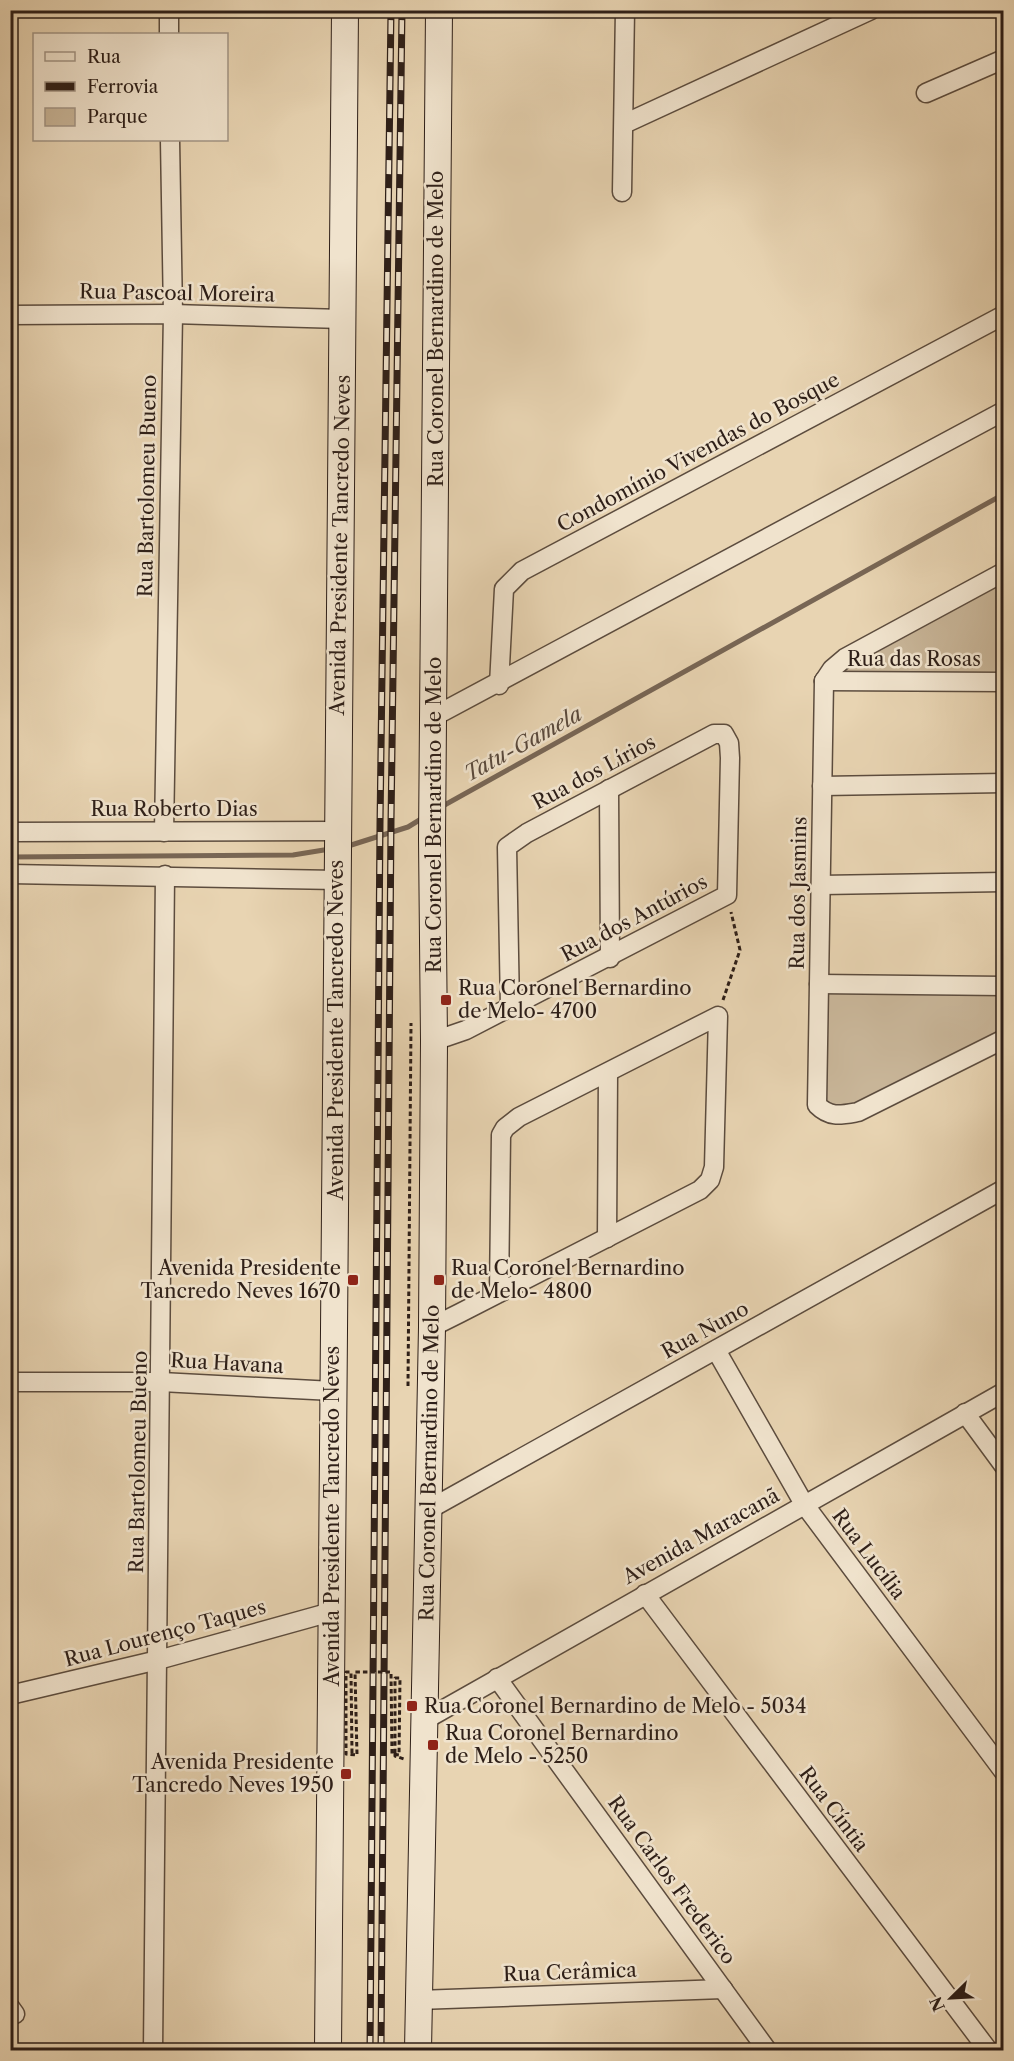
<svg xmlns="http://www.w3.org/2000/svg" width="1014" height="2061" viewBox="0 0 1014 2061" font-family="'Libre Caslon Text',serif">
	<style>
		.green { fill: #c8b598; stroke: #7b6a58; stroke-width: 1.5 }
		.lines { fill: none; stroke-linecap: round; stroke-linejoin: round }
		.stream { stroke: #786655; stroke-width: 5 }
		.street-casing { stroke: #5c4c3e; stroke-width: 21 }
		.secondary-casing { stroke: #2e1f18; stroke-width: 28 }
		.path { stroke: #2e1f18; stroke-width: 3; stroke-dasharray: 4.5 3; stroke-linecap: butt }
		.street { stroke: #f0e3cd; stroke-width: 18 }
		.secondary { stroke: #f0e3cd; stroke-width: 26 }
		.rail-casing { stroke: #2e1f18; stroke-width: 7 }
		.rail { stroke: #f0e3cd; stroke-width: 4.5; stroke-dasharray: 14; stroke-linecap: butt }
		.path-bridge { stroke: #2e1f18; stroke-width: 3; stroke-dasharray: 4.5 3; stroke-linecap: butt }
		.poi-dot { fill: #8f2418; stroke: #f0e3cd; stroke-width: 2 }
		.labels { text-anchor: middle; stroke-width: 5; stroke-linejoin: round; paint-order: stroke }
		.street-label { font-size: 20px; fill: #2e1f18; stroke: #f0e3cd }
		.poi-label { font-size: 20px; fill: #2e1f18; stroke: #f0e3cd; text-anchor: start }
		.water-label { font-size: 21px; font-style: italic; fill: #59493c; stroke: #f0e3cd }
	</style>
	<rect width="100%" height="100%" fill="#e8d4b2"/>
	<filter id="stains"><feTurbulence type="fractalNoise" baseFrequency=".00333" numOctaves="4"/><feColorMatrix values="0 0 0 0 .2 0 0 0 0 .09 0 0 0 0 .02 0 0 0 .5 -.17"/></filter>
	<radialGradient id="worn" r=".72"><stop offset=".6" stop-color="#630" stop-opacity="0"/><stop offset="1" stop-color="#630" stop-opacity=".3"/></radialGradient>
	<g class="green">
		<polygon points="1003,575 1003,677 830,678 834,672"/>
		<polygon points="821,988 1003,991 1003,1034 858,1106 817,1105"/>
	</g>
	<g class="lines">
		<g class="stream">
			<polyline points="441,807 1004,494"/>
			<polyline points="345,847 408,827 426,816"/>
			<polyline points="10,857 293,855 330,849"/>
		</g>
		<defs>
			<g id="street">
				<polyline points="169,10 169,34"/>
				<polyline points="926,93 1004,59"/>
				<polyline points="624,124 871,10"/>
				<polyline points="622,192 625,10"/>
				<polyline points="10,315 173,314 342,319"/>
				<path d="M824,681L817,1105C830,1118 841,1115 858,1112L1004,1039"/>
				<polyline points="824,681 832,669 845,658 1004,572"/>
				<polyline points="824,681 1004,682"/>
				<polyline points="499,685 504,589 522,571 1004,315"/>
				<polyline points="433,717 1004,411"/>
				<polyline points="822,786 1004,783"/>
				<polyline points="609,789 610,958"/>
				<polyline points="10,832 338,831"/>
				<polyline points="164,832 173,314 170,140"/>
				<polyline points="10,874 337,880"/>
				<polyline points="821,885 1004,882"/>
				<polyline points="819,984 1004,986"/>
				<polyline points="434,1041 466,1030 727,895 730,758 729,743 724,734 714,734 527,833 507,847 510,1008"/>
				<polyline points="607,1238 608,1073"/>
				<polyline points="432,1327 460,1313 700,1190 710,1180 714,1167 718,1016 519,1117 505,1128 501,1135 499,1293"/>
				<polyline points="716,1350 804,1504 1004,1772"/>
				<polyline points="10,1382 161,1382 333,1391"/>
				<polyline points="965,1413 1004,1466"/>
				<polyline points="428,1510 1004,1189"/>
				<polyline points="645,1594 988,2050"/>
				<polyline points="497,1678 767,2050"/>
				<polyline points="10,1695 158,1660 331,1612"/>
				<polyline points="423,1721 1004,1392"/>
				<polyline points="418,2000 723,1989"/>
				<polyline points="10,2007 15,2014"/>
				<polyline points="153,2050 165,875"/>
			</g>
			<g id="secondary">
				<polyline points="328,2050 345,10"/>
				<polyline points="418,2050 432,1327 434,1041 432,839 439,10"/>
			</g>
		</defs>
		<use href="#street" class="street-casing"/>
		<use href="#secondary" class="secondary-casing"/>
		<g class="path">
			<polyline points="723,1000 740,950 731,912"/>
			<polyline points="408,1386 411,1023"/>
			<polyline points="395,1753 395,1756 404,1759"/>
		</g>
		<use href="#street" class="street"/>
		<use href="#secondary" class="secondary"/>
		<defs>
			<g id="rail">
				<polyline points="370,2050 380,824 391,10"/>
				<polyline points="381,2050 391,822 402,10"/>
			</g>
		</defs>
		<use href="#rail" class="rail-casing"/>
		<use href="#rail" class="rail"/>
		<polyline class="path-bridge" points="352,1753 351,1672 346,1672 346,1754 357,1755 355,1672 391,1672 392,1754 399,1755 400,1678 395,1678 395,1753"/>
	</g>
	<g class="poi-dot">
		<rect x="440" y="994" width="12" height="12" rx="3"/>
		<rect x="347" y="1274" width="12" height="12" rx="3"/>
		<rect x="433" y="1274" width="12" height="12" rx="3"/>
		<rect x="406" y="1700" width="12" height="12" rx="3"/>
		<rect x="427" y="1739" width="12" height="12" rx="3"/>
		<rect x="340" y="1768" width="12" height="12" rx="3"/>
	</g>
	<g class="labels">
		<g class="street-label">
			<text transform="translate(177 293) rotate(1)" y="7">Rua Pascoal Moreira</text>
			<text transform="translate(436 329) rotate(-90)" y="7">Rua Coronel Bernardino de Melo</text>
			<text transform="translate(698 452) rotate(-28)" y="7">Condomínio Vivendas do Bosque</text>
			<text transform="translate(147 486) rotate(-89)" y="7">Rua Bartolomeu Bueno</text>
			<text transform="translate(340 545) rotate(-89)" y="7">Avenida Presidente Tancredo Neves</text>
			<text x="914" y="666">Rua das Rosas</text>
			<text transform="translate(594 772) rotate(-28)" y="7">Rua dos Lírios</text>
			<text x="174" y="816">Rua Roberto Dias</text>
			<text transform="translate(434 815) rotate(-90)" y="7">Rua Coronel Bernardino de Melo</text>
			<text transform="translate(798 893) rotate(-89)" y="7">Rua dos Jasmins</text>
			<text transform="translate(634 918) rotate(-28)" y="7">Rua dos Antúrios</text>
			<text transform="translate(336 1030) rotate(-90)" y="7">Avenida Presidente Tancredo Neves</text>
			<text transform="translate(705 1330) rotate(-29)" y="7">Rua Nuno</text>
			<text transform="translate(227 1363) rotate(3)" y="7">Rua Havana</text>
			<text transform="translate(138 1462) rotate(-89)" y="7">Rua Bartolomeu Bueno</text>
			<text transform="translate(429 1463) rotate(-89)" y="7">Rua Coronel Bernardino de Melo</text>
			<text transform="translate(332 1516) rotate(-90)" y="7">Avenida Presidente Tancredo Neves</text>
			<text transform="translate(701 1536) rotate(-29)" y="7">Avenida Maracanã</text>
			<text transform="translate(869 1554) rotate(53)" y="7">Rua Lucília</text>
			<text transform="translate(165 1633) rotate(-15)" y="7">Rua Lourenço Taques</text>
			<text transform="translate(834 1809) rotate(53)" y="7">Rua Cíntia</text>
			<text transform="translate(672 1880) rotate(54)" y="7">Rua Carlos Frederico</text>
			<text transform="translate(570 1972) rotate(-2)" y="7">Rua Cerâmica</text>
		</g>
		<g class="poi-label">
			<text x="458" y="995">Rua Coronel Bernardino<tspan x="458" dy="23">de Melo- 4700</tspan></text>
			<text x="341" y="1275" text-anchor="end">Avenida Presidente<tspan x="341" dy="23">Tancredo Neves 1670</tspan></text>
			<text x="451" y="1275">Rua Coronel Bernardino<tspan x="451" dy="23">de Melo- 4800</tspan></text>
			<text x="424" y="1713">Rua Coronel Bernardino de Melo - 5034</text>
			<text x="445" y="1740">Rua Coronel Bernardino<tspan x="445" dy="23">de Melo - 5250</tspan></text>
			<text x="334" y="1769" text-anchor="end">Avenida Presidente<tspan x="334" dy="23">Tancredo Neves 1950</tspan></text>
		</g>
		<g class="water-label">
			<text transform="translate(523 744) rotate(-29)" y="7">Tatu-Gamela</text>
		</g>
	</g>
	<rect width="1014" height="2061" fill="none" stroke="#e8d4b2" stroke-width="36"/>
	<rect x="12" y="12" width="990" height="2037" fill="none" stroke="#2e1f18" stroke-width="3"/>
	<rect x="18" y="18" width="978" height="2025" fill="none" stroke="#2e1f18" stroke-width="1.5"/>
	<rect x="33" y="33" width="195" height="108" fill="#f0e3cd" stroke="#a29585" stroke-width="1.5"/>
	<rect x="45" y="52" width="30" height="9" fill="#f0e3cd" stroke="#a29585" stroke-width="1.5"/>
	<text x="87" y="63" font-size="18" fill="#2e1f18">Rua</text>
	<rect x="45" y="82" width="30" height="9" fill="#2e1f18" stroke="#a29585" stroke-width="1.5"/>
	<text x="87" y="93" font-size="18" fill="#2e1f18">Ferrovia</text>
	<rect x="45" y="108" width="30" height="18" fill="#c8b598" stroke="#a29585" stroke-width="1.5"/>
	<text x="87" y="123" font-size="18" fill="#2e1f18">Parque</text>
	<g transform="translate(951 1998) rotate(246)" stroke="#f0e3cd" stroke-width="4.5" paint-order="stroke">
	<path d="M0-4.5L10 22L0 15L-10 22Z" fill="#2e1f18"/>
	<text y="-9" font-size="16" font-weight="bold" text-anchor="middle" fill="#2e1f18">N</text>
	</g>
	<rect width="100%" height="100%" filter="url(#stains)"/>
	<rect width="100%" height="100%" fill="url(#worn)"/>
</svg>
